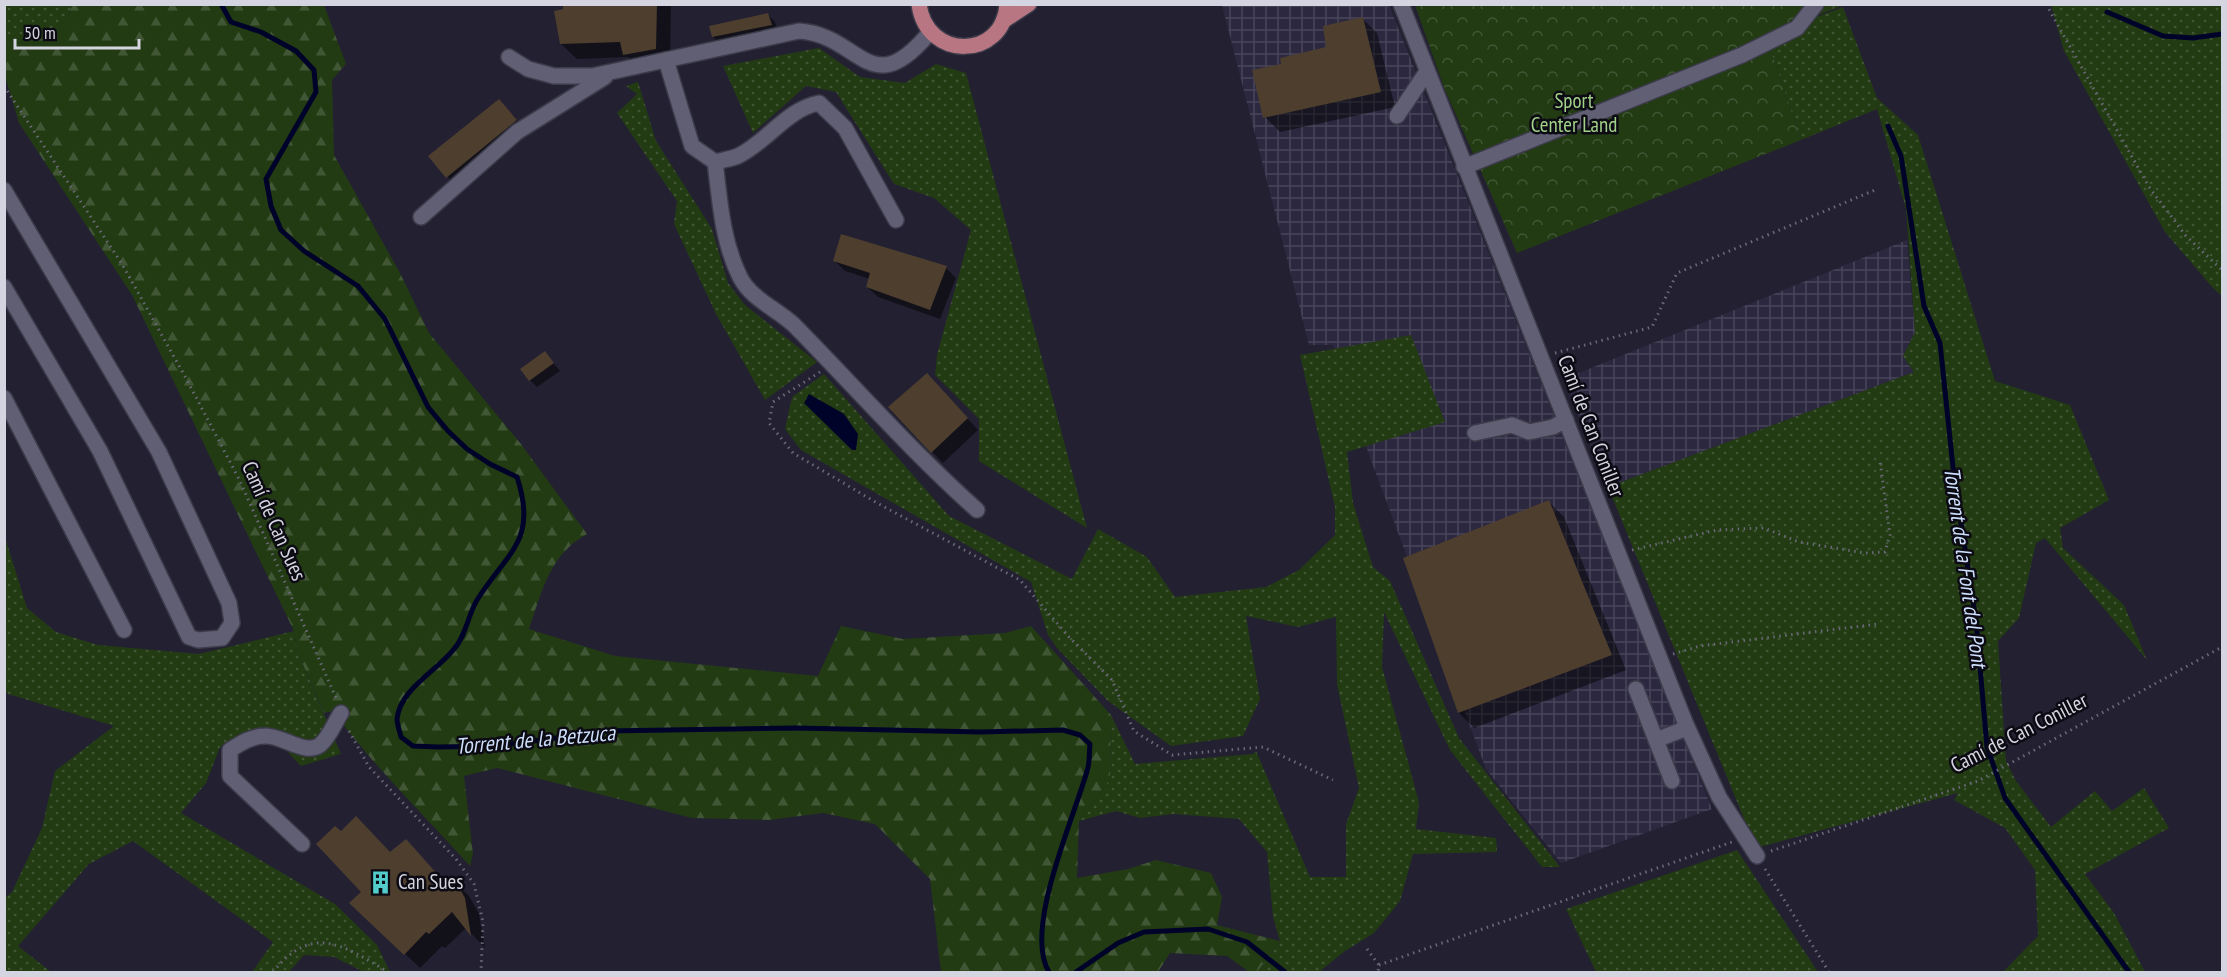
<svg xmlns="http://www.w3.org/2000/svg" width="2227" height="977" viewBox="0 0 2227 977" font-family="'PT Sans Narrow',sans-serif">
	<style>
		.industrial { fill: url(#industrial-grid) }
		.grass { fill: url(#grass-dots) }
		.forest { fill: url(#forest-firs) }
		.park { fill: url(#park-crowns) }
		.water { fill: #000329 }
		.shadow { fill: #0007 }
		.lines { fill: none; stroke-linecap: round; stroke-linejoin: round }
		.stream { stroke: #000329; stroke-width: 5 }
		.building { fill: #4d3e2e }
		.minor-casing { stroke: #3c3b4a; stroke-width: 18 }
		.major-casing { stroke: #3c3b4a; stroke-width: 18 }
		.path { stroke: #6a6978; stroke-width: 3; stroke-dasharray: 1.5 4.5; stroke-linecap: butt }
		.minor { stroke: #615f74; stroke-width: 15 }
		.major { stroke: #b77682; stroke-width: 15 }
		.labels { text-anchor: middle; stroke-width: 5; stroke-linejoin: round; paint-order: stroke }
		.park-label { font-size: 21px; fill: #a1d188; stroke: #0c0b13 }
		.street-label { font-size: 21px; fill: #d5d5e1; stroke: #0c0b13 }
		.poi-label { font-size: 21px; fill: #d5d5e1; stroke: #0c0b13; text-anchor: start }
		.water-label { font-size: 22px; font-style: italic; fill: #cddffc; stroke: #0c0b13 }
	</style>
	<defs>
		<pattern id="industrial-grid" width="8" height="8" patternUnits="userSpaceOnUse" patternTransform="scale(1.5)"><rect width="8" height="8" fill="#2b2840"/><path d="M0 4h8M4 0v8" fill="none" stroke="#49465b"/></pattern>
		<pattern id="grass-dots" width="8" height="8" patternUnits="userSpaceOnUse" patternTransform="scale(1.5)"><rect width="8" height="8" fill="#223b13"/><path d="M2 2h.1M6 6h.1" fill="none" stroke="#415635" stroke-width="1.8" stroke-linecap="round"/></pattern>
		<pattern id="forest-firs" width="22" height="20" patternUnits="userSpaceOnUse" patternTransform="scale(1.5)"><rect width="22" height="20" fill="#223b13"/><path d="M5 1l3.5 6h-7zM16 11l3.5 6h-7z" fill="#415635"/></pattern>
		<pattern id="park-crowns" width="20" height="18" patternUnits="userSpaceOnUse" patternTransform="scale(1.5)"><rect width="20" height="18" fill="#223b13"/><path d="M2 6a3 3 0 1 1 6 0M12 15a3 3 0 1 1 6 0" fill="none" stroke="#415635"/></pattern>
	</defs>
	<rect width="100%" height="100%" fill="#232032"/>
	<g class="industrial">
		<polygon points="1222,5 1389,5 1712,809 1561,863 1486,769 1368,452 1333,345 1309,345"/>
		<polygon points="1907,240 1915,332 1903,356 1914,372 1608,487 1564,379"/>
	</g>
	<g class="grass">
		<polygon points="5,5 73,5 55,37 5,45"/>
		<polygon points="2051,5 2222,5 2222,296 2212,287 2165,232 2064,51"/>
		<polygon points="1843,7 1877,98 1918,135 1995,381 2070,405 2109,500 2060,528 2063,548 2124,605 2147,660 2045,538 2036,543 2019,618 1998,641 2006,761 2016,781 2051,827 2095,791 2112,811 2144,788 2169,828 2085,874 2114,913 2145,972 2003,972 2038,936 2035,870 2005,828 1954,800 1958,793 1756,848 1608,487 1914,372 1903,356 1915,332 1906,209 1877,109 1801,140 1766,36"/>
		<polygon points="819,48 860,77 905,83 936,64 966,73 1087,528 979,461 979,419 935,375 937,355 971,230 934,198 894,184 836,92 806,86 753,133 723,66"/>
		<polygon points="638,82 656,141 712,229 728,283 745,305 817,362 765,400 716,314 674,224 677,201 617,113 637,94 626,86"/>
		<polygon points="1411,335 1445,422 1347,452 1353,503 1373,567 1390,581 1459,738 1560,867 1542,867 1450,750 1384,612 1382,667 1419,802 1416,829 1496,838 1497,852 1413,854 1400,901 1374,933 1345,951 1319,972 1257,972 1280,941 1273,917 1267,852 1239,819 1174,814 1140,818 1116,811 1079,821 1110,779 1111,715 1135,764 1253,754 1256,751 1310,877 1346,877 1346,824 1359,788 1337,684 1336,617 1298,627 1246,616 1260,699 1243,736 1171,746 1108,701 1057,648 1048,635 1031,582 801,450 785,429 792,397 824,374 949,516 1072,579 1098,529 1147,557 1175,597 1266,587 1299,570 1335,535 1335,507 1300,355"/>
		<polygon points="4,534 27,608 56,632 98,645 199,654 294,631 298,653 341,754 301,766 264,727 220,747 206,783 181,813 335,904 377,945 390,972 364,972 334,957 304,955 289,972 252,972 273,942 133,841 89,864 18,946 51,972 5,972 5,898 12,892 42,828 55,771 114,726 8,694 5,691"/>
		<polygon points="1737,850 1818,972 1596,972 1566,909"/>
	</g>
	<path class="forest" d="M73,5H324L346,64L332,80L334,155L400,273L429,333L521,444L587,534C550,554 542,591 529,629L615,656L818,676L841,626L903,639L1005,633L1031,626L1111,715L1110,779L1079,821L1077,878L1128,869L1156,860L1211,873L1222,897L1217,925L1280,941L1257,972H1249L1227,956L1170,953L1158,972H941L930,879L875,824L823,813L769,820L692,818L497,768L464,776L473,854L470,866C424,815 374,767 333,711L324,713L298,653L294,631L132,295L19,123L5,76L4,45L55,37Z"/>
	<polygon class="park" points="1846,4 1766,36 1801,140 1517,253 1445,90 1415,5"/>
	<polygon class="water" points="809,394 844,414 858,434 856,450 852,450 804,403"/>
	<g class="shadow">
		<polygon points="564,4 671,4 670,64 640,69 628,57 577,59 561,44"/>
		<polygon points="768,15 775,22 778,32 720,44 713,37"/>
		<polygon points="1362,18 1377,33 1395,107 1280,132 1265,117 1282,66 1328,48"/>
		<polygon points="510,112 527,132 458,188 430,157"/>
		<polygon points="835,261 946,268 956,278 940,319 878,297 867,287 870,279 845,271"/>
		<polygon points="545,353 560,371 537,387 530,380"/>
		<polygon points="938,386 978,430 943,463 890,408"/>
		<polygon points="1549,502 1564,517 1626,670 1474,728 1459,713 1404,559"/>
		<polygon points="341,833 390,854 448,887 454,882 469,896 479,914 485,948 466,928 445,948 442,946 420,968 366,917 363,892"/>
	</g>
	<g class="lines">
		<g class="stream">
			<path d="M221,4L231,22L261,32L296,51L314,70L316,92L266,179L271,206L281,230L304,251L358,286L385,319L428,407L448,431L467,449L490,464L517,477C538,541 508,551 477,600C468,615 466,636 454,649C437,671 400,689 397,719C397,725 400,732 401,737L413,746L438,747L497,746L606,731L796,728L981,732L1063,730L1080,735L1090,744C1089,753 1090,763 1087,771C1074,818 1023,930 1049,972"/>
			<polyline points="2107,12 2163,36 2193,38 2222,34"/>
			<polyline points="1888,126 1901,156 1924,306 1940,343 1954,477 1976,621 1987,747 2005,798 2129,972"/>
			<polyline points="1076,972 1118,943 1144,932 1208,929 1247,942 1285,972"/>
		</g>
	</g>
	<g class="building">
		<polygon points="563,4 657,4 656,49 623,55 620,42 560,44 554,11 563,9"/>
		<polygon points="768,13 772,25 712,37 709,26"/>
		<polygon points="1363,17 1381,92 1263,118 1252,70 1281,64 1280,58 1326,47 1323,26"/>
		<polygon points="499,99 517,120 446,178 428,156"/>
		<polygon points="841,234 947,266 930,310 866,287 870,273 833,261"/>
		<polygon points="545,351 554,363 529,381 520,369"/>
		<polygon points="927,373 968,418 931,453 888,407"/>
		<polygon points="1549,500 1612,655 1458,713 1403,558"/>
		<polygon points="356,816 390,852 406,839 447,885 455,880 465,898 471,936 452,912 429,934 426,932 404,955 349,903 361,892 316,844 335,826 341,831"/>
	</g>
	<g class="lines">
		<defs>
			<g id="minor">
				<polyline points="1401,4 1685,722 1719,797 1757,856"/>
				<path d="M509,57L528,69L554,76H592L799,31C861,35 870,105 930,32"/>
				<path d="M666,60L692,146L715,162C722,160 731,159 738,156C767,142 787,109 819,103L845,128L896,220"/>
				<polyline points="1397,116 1426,73"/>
				<path d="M715,162C720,201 722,241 740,277C751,299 777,309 794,325C855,387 912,452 977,510"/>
				<polyline points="1464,167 1742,55 1797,28 1816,4"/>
				<polyline points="4,190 159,452 229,603 232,623 222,638 198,640 189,637 100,451 4,287"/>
				<polyline points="421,217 517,132 605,77"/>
				<polyline points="4,398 124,630"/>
				<polyline points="1475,433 1512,425 1529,432 1553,427 1566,420"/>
				<polyline points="1636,689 1672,781"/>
				<polyline points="1656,740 1687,728"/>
				<path d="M302,844L230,776V750C241,743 252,736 265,736C282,735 305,756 320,745C329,738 335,722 341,713"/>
			</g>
			<g id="major">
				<path d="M919,4C926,61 1004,60 1007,4"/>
				<polyline points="1003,21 1029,4"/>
			</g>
		</defs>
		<use href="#minor" class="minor-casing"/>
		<use href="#major" class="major-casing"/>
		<g class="path">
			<polyline points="2046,4 2149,187 2186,236 2222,270"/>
			<polyline points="4,86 122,264 187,380 240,481 337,700"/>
			<polyline points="1555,353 1652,327 1677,273 1875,190"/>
			<polyline points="820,372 773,402 769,423 793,453 877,503 1020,580 1069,637 1112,680 1134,731 1172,755 1263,747 1333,780"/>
			<polyline points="1632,550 1717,530 1764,528 1799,542 1865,553 1885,552 1890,535 1880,461"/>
			<polyline points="1673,654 1700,646 1878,624"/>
			<polyline points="349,731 369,767 456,859 474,884 483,922 481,972"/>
			<polyline points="1771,851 1978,781 2222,647"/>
			<polyline points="1765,869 1829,972"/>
			<polyline points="1367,949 1379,965 1378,972"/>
			<polyline points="1379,965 1732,842"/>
			<path d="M273,972C312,923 343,945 388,972"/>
		</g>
		<use href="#minor" class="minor"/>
		<use href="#major" class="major"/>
	</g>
	<defs>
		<symbol id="building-bare" viewBox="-9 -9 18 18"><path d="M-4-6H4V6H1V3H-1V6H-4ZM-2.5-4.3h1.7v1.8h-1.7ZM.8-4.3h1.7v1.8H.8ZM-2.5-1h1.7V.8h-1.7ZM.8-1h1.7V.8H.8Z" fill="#53cdcb" stroke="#0c0b13" stroke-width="2.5" paint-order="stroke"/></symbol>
	</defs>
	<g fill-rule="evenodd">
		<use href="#building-bare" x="364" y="866" width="33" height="33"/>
	</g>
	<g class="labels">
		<g class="park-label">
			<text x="1574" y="108">Sport<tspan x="1574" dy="24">Center Land</tspan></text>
		</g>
		<g class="street-label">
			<text transform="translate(1591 426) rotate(69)" y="7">Camí de Can Coniller</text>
			<text transform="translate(274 521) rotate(66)" y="7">Camí de Can Sues</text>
			<text transform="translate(2019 733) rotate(-27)" y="7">Camí de Can Coniller</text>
		</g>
		<g class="poi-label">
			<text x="398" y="889">Can Sues</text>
		</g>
		<g class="water-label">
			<text transform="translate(1966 567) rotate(82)" y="8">Torrent de la Font del Pont</text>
			<text transform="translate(535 739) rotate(-5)" y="8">Torrent de la Betzuca</text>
		</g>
	</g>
	<rect width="2227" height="977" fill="none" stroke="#d5d5e1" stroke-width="12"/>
	<path d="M15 39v9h124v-9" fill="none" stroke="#d5d5e1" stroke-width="3"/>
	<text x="24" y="39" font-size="18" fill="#d5d5e1" stroke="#0c0b13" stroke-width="4.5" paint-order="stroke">50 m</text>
</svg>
